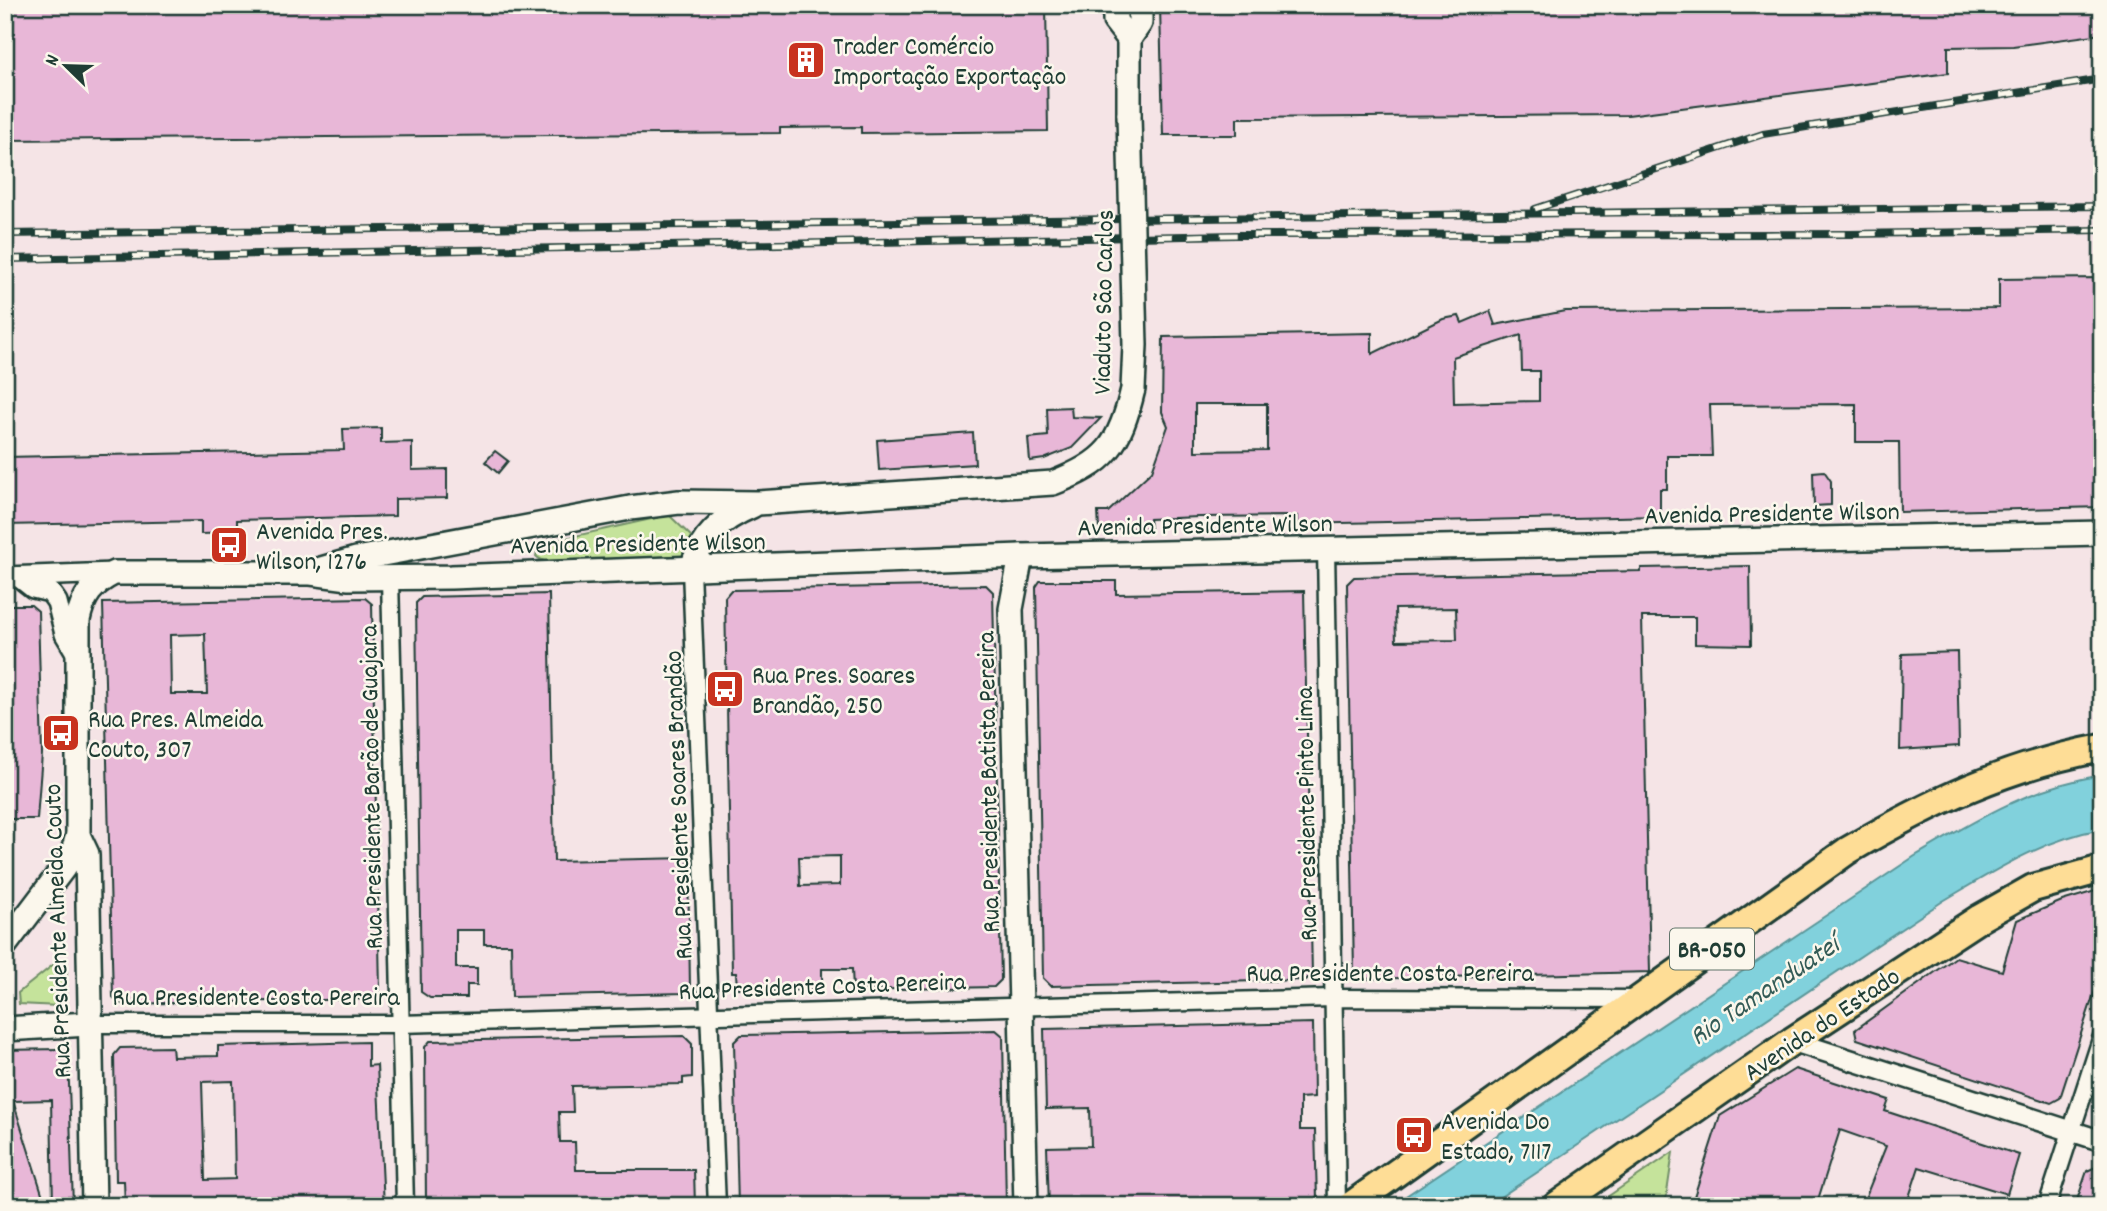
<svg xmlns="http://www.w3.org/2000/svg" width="2107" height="1211" viewBox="0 0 2107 1211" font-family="Dekko,sans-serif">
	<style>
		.green { fill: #c5e39b; stroke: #729068; stroke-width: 2 }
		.water { fill: #81d1dc; stroke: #5a9699; stroke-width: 2 }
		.building { fill: #e8b7d7; stroke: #1f3d34; stroke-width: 2; fill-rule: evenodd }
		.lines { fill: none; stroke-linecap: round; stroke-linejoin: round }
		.minor-casing { stroke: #1f3d34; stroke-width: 21 }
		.tertiary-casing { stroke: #1f3d34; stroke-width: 24 }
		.secondary-casing { stroke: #1f3d34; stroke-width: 28 }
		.trunk-casing { stroke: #1f3d34; stroke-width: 32 }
		.minor { stroke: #fbf7ec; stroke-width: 16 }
		.tertiary { stroke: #fbf7ec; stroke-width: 19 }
		.secondary { stroke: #fbf7ec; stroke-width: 23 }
		.trunk { stroke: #fedd96; stroke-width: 26 }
		.rail-casing { stroke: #1f3d34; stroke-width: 8 }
		.rail { stroke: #fbf7ec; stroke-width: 5; stroke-dasharray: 16; stroke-linecap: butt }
		.secondary-bridge-casing { stroke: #1f3d34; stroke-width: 28; stroke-linecap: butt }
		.secondary-bridge { stroke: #fbf7ec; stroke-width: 23 }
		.labels { text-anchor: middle; stroke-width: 5; stroke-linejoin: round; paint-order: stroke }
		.shield { fill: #fbf7ec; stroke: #61756b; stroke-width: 2 }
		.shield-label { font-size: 24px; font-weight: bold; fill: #1f3d34 }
		.poi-label { font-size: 26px; fill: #1f3d34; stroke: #fbf7ec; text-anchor: start }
		.street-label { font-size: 26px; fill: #1f3d34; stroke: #fbf7ec }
		.water-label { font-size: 28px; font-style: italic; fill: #335b56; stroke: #fbf7ec }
	</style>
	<rect width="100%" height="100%" fill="#f5e4e6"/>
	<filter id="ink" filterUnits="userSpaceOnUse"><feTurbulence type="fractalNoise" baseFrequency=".0143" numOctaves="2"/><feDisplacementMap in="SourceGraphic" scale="14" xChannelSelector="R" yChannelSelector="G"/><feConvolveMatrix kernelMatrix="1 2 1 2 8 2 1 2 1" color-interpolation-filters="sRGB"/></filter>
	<g filter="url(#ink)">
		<g class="green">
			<path d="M669,515L696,541L684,561C657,562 551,574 536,556L539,544Z"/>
			<polygon points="58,961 67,967 65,1003 59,1006 19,1004 18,993"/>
			<polygon points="1673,1152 1665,1206 1594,1206"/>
		</g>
		<path class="water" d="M2102,775V829C2043,839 1994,871 1943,901L1487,1206H1391L1915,856C1979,818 2027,788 2102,775Z"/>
		<g class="building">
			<polygon points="5,5 1046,5 1048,131 861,133 861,127 780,128 780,133 5,140"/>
			<polygon points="1160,5 2102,5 2102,34 2013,46 1948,47 1948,73 1628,115 1237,118 1237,135 1163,135"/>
			<path d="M2102,278V507L1900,512L1899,442H1856V404L1710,405L1712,456H1667V489H1660V516L1297,524V516L1199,517L1149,519L1150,528L1099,529L1098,512H1108L1152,471L1168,426L1162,412L1163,337L1372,333V354L1443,319L1459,316L1462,323L1490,311L1495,325L1565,311L1999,308V279ZM1521,335L1522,371H1539V401L1454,403L1453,357ZM1195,404H1267V450L1195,451Z"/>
			<polygon points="1071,407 1072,417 1101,418 1072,448 1044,459 1030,461 1028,438 1048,436 1047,408"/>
			<polygon points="381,428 381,443 412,442 412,470 447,469 447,498 395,499 395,516 237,520 237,533 201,534 201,521 5,525 5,457 344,450 343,429"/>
			<polygon points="973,433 975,464 879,470 877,440"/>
			<polygon points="495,451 508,461 498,473 485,462"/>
			<polygon points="1824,471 1831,481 1831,505 1814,506 1813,472"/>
			<path d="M1750,566L1751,645L1695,644V617H1642L1650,972L1361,979L1354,973L1347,584L1354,577L1641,571V568ZM1456,608L1457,640L1396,641L1395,609Z"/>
			<polygon points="1040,581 1116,581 1116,594 1304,591 1312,974 1306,980 1051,986 1043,978 1036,587"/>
			<path d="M986,585L993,592L1001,980L994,987L853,990L852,969H822V990L759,991V988H737L736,973H732L725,597L731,590ZM840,856V885L800,886L799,857Z"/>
			<polygon points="549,594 554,861 688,858 690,989 685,993 512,997 511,944 484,944 484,930 456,930 456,968 477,968 477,985 467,985 467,998 430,998 421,992 416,603 422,597"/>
			<path d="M365,598L372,604L377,865H369V892H378L380,991L373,999L119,1004L113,997L103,603ZM205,634L207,694H171L170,635Z"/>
			<polygon points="5,605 31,605 38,611 42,754 37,819 5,819"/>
			<polygon points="1957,652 1959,746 1900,750 1902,654"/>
			<polygon points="2102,889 2102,969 2060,1098 2051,1103 1857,1039 1855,1030 1956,957 2002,971 2017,920 2062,901"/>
			<polygon points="1313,1023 1314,1097 1300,1098 1300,1130 1315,1130 1317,1199 1314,1206 1049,1206 1047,1147 1091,1146 1090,1108 1046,1109 1044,1029"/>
			<polygon points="996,1030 1003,1036 1006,1206 738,1206 734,1042 741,1035"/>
			<polygon points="684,1036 692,1044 692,1077 683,1078 683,1084 572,1086 573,1112 559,1112 560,1142 575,1142 576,1170 694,1170 695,1206 426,1206 425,1047 430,1041"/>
			<path d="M368,1042V1066L377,1065L384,1206H125L124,1181H116L114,1055L120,1048L172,1047L173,1057L218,1056V1046ZM233,1081L235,1179L205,1180L202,1082Z"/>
			<polygon points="59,1049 68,1054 73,1206 53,1206 51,1100 13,1101 46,1206 5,1206 5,1050"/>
			<polygon points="1795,1069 1889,1100 1885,1111 2019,1155 2007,1194 1919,1167 1906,1206 1862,1206 1886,1146 1840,1130 1816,1206 1691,1206 1720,1116"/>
			<polygon points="2102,1164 2102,1206 2075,1206 2087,1171"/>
		</g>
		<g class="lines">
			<defs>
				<g id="minor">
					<polyline points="1326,548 1337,1206"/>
					<polyline points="691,570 717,1206"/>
					<polyline points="390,578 405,1206"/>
					<polyline points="88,1024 399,1024 1332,998 1639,999"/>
					<polyline points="2047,1206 2102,1036"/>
				</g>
				<g id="tertiary">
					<polyline points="5,577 114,573"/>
					<polyline points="19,577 33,588 50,592 57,602 65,634 77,654"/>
					<polyline points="1792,1041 2102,1141"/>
				</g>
				<g id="secondary">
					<polyline points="1115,5 1115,21 1129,39"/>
					<polyline points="1129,39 1140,23 1140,5"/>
					<polyline points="1129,115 1129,39"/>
					<polyline points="1021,556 1011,609 1026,1206"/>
					<path d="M691,570C701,537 721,519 752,506"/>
					<path d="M314,571L356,559L630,508L679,502L758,503L1053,483C1106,463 1120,445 1133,389"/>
					<polyline points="5,945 71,858 78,835"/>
					<polyline points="5,1029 88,1024"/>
					<path d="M94,1206L87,854L78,835V620C83,596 92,584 114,573H311L349,578L451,577L1021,556L2102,533"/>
				</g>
				<g id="trunk">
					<path d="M1350,1206L1847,851C1931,802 2006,766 2102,748"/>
					<polyline points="1556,1206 1792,1041 1980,918 2033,888 2102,869"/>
				</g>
			</defs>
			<use href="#minor" class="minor-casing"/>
			<use href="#tertiary" class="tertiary-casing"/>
			<use href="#secondary" class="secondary-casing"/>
			<use href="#trunk" class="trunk-casing"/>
			<use href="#minor" class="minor"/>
			<use href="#tertiary" class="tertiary"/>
			<use href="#secondary" class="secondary"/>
			<use href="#trunk" class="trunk"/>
			<defs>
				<g id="rail">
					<polyline points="1535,209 1763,134 2102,79"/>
					<polyline points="5,234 2102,206"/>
					<polyline points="5,259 1236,235 1851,234 2102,230"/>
				</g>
			</defs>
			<use href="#rail" class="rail-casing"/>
			<use href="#rail" class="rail"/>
			<defs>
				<polyline id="secondary-bridge" points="1129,115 1135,345 1133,389"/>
			</defs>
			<use href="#secondary-bridge" class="secondary-bridge-casing"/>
			<use href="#secondary-bridge" class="secondary-bridge"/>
		</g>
	</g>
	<defs>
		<symbol id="building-square" viewBox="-11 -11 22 22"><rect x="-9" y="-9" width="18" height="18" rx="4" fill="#c8321e" stroke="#fbf7ec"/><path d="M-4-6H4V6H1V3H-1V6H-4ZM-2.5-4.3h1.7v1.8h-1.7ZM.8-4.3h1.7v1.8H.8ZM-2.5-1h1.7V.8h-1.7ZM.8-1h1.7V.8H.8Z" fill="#fff"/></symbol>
		<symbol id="bus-square" viewBox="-11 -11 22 22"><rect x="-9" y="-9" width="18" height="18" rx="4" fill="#c8321e" stroke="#fbf7ec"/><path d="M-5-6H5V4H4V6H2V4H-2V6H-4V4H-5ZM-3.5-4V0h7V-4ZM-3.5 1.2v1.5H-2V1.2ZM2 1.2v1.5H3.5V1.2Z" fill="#fff"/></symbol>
	</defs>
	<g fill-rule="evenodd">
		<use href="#building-square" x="784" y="38" width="44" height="44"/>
		<use href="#bus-square" x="207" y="523" width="44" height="44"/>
		<use href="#bus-square" x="703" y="667" width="44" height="44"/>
		<use href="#bus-square" x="39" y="711" width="44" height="44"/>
		<use href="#bus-square" x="1392" y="1113" width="44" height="44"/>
	</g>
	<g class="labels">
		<rect class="shield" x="1670" y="928.5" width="84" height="41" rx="5"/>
		<g class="shield-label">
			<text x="1712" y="957">BR-050</text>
		</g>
		<g class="poi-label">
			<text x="833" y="54">Trader Comércio<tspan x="833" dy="30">Importação Exportação</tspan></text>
			<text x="256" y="539">Avenida Pres.<tspan x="256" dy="30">Wilson, 1276</tspan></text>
			<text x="752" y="683">Rua Pres. Soares<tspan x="752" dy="30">Brandão, 250</tspan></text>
			<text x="88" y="727">Rua Pres. Almeida<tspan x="88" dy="30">Couto, 307</tspan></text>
			<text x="1441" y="1129">Avenida Do<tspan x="1441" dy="30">Estado, 7117</tspan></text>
		</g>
		<g class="street-label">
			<text transform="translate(1102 302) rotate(-89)" y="9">Viaduto São Carlos</text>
			<text transform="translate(1772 512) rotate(-1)" y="9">Avenida Presidente Wilson</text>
			<text transform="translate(1205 524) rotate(-1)" y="9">Avenida Presidente Wilson</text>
			<text transform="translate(638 542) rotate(-1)" y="9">Avenida Presidente Wilson</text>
			<text transform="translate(987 782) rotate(-91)" y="9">Rua Presidente Batista Pereira</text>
			<text transform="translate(370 787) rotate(-91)" y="9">Rua Presidente Barão de Guajara</text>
			<text transform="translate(677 805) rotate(-92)" y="9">Rua Presidente Soares Brandão</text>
			<text transform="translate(1305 814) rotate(-91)" y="9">Rua Presidente Pinto Lima</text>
			<text transform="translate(56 931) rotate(-92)" y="9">Rua Presidente Almeida Couto</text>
			<text x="1390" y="981">Rua Presidente Costa Pereira</text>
			<text transform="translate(822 985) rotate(-2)" y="9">Rua Presidente Costa Pereira</text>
			<text x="256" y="1005">Rua Presidente Costa Pereira</text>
			<text transform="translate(1821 1023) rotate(-34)" y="9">Avenida do Estado</text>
		</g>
		<g class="water-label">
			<text transform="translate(1763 989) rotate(-34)" y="10">Rio Tamanduateí</text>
		</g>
	</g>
	<rect width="2107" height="1211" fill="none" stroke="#fbf7ec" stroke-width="28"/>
	<rect x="14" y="14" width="2079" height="1183" fill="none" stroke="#1f3d34" stroke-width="2.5" filter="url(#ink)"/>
	<g transform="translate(66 66) rotate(293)" stroke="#fbf7ec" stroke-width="5" paint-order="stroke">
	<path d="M0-5L12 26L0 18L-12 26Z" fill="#1f3d34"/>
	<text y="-10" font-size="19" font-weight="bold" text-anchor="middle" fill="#1f3d34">N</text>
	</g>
</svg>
